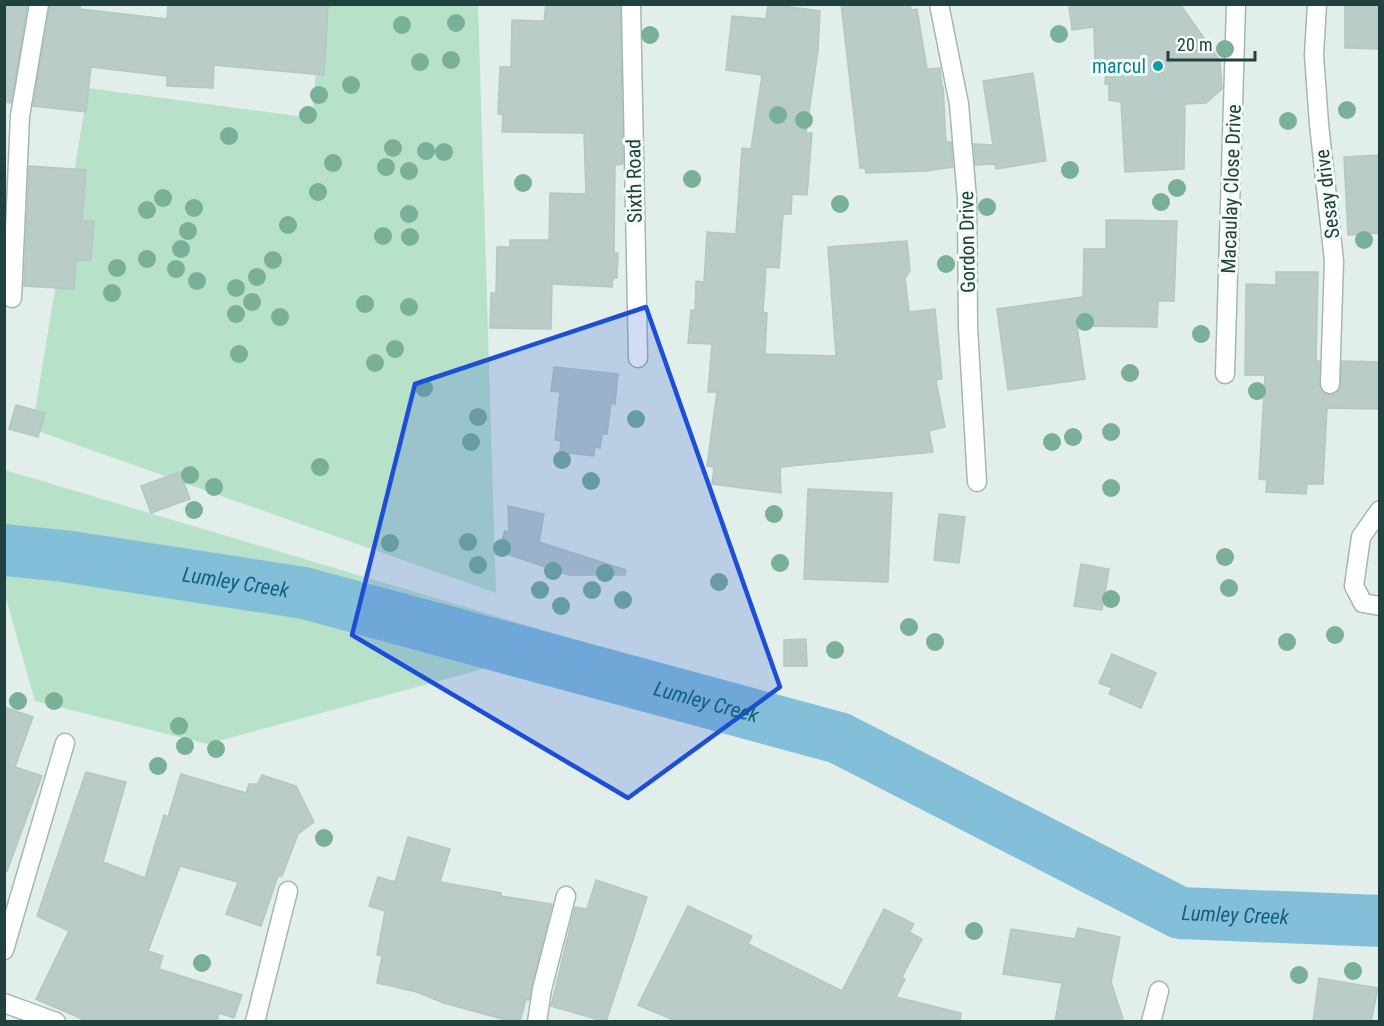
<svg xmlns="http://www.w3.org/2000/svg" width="1384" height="1026" viewBox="0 0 1384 1026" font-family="'Roboto Condensed',sans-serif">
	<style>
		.green { fill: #b8e1c9 }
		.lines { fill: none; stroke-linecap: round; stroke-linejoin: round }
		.river { stroke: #84bfd9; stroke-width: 52 }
		.building { fill: #b9ccc7; stroke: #b3c8c3; stroke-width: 1.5 }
		.minor-casing { stroke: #a4b7b3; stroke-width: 21 }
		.minor { stroke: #fff; stroke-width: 18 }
		.tree { fill: #7aaf98 }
		.marked { fill: #1d4ed8; fill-opacity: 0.2; stroke: #1d4ed8; stroke-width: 4.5; stroke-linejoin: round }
		.culture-dot { fill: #0f9aa8; stroke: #f3faf7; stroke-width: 2 }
		.labels { text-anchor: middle; stroke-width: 6; stroke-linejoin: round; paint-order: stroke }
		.culture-label { font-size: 20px; fill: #0d838f; stroke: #f3faf7; text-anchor: end }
		.street-label { font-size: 20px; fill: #20413d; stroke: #f3faf7 }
		.water-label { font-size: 21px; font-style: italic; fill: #136084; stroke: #f3faf7 }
	</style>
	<rect width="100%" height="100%" fill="#e2eeea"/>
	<g class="green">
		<polygon points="321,5 478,5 496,593 32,429 88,88 312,118"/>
		<polygon points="5,470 583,642 207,744 35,701 5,595"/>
	</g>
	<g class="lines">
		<path class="river" id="s1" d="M4,550L64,556L304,593L839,738L1180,913L1380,921"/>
	</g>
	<g class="building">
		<polygon points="4,4 28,4 11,103 4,102"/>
		<polygon points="50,4 81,4 80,9 167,19 168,4 328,4 324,75 214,65 213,88 167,86 167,76 91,67 86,112 33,106"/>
		<polygon points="546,4 620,4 623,164 615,165 614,253 618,253 617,278 613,278 612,287 552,284 551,329 490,328 491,293 496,293 497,247 510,247 510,240 549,240 550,193 586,194 584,133 502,132 503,115 498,114 500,67 511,67 512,20 544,21"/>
		<polygon points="768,4 820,11 818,50 806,133 812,133 807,195 792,194 791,214 783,214 779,268 766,267 763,312 767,313 765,354 836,356 828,247 907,241 910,271 905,278 909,312 935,309 942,379 936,380 945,427 929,431 933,452 780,467 781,493 712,484 714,467 707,466 717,392 708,392 712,344 688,343 691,310 695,310 696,281 704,282 707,232 736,234 742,148 751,149 762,75 726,70 732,16 766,19"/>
		<polygon points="841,4 910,4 911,10 917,9 927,69 940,68 942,87 943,87 946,142 951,142 953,167 925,171 866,173 865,168 860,168"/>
		<polygon points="1086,4 1180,4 1220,61 1222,89 1206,103 1185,104 1184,169 1125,172 1121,102 1109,100 1109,84 1105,84 1106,66 1095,66 1094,27 1072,30 1069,7"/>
		<polygon points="1345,4 1380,4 1380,49 1345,48"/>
		<polygon points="1033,73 1046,161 996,169 995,164 975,165 974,144 993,145 983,81"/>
		<polygon points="1380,155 1380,233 1348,235 1344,157"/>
		<polygon points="29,166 86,170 82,221 94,221 91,260 76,260 74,289 24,286"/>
		<polygon points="1106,220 1177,221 1174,301 1158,301 1157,327 1077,326 1085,379 1008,390 997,309 1083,297 1084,249 1106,249"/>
		<polygon points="1276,272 1318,272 1316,361 1319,361 1319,384 1324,393 1330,395 1336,394 1340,389 1342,361 1380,362 1380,409 1327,408 1323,484 1307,484 1306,494 1266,492 1267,480 1259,479 1265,375 1245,375 1246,284 1276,285"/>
		<polygon points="554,367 618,374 615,404 611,403 607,434 602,434 600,448 595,447 594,456 560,452 561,441 555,440 560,392 551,391"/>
		<polygon points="16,405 45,413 38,437 9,429"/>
		<polygon points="180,472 190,499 151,513 141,486"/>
		<polygon points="808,489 892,493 888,582 804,579"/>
		<polygon points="508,506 544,514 539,542 626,570 625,575 569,575 498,551 505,531 509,532"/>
		<polygon points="939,514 965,517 959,563 934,560"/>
		<polygon points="1081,564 1109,569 1102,610 1074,606"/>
		<polygon points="806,639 807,666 784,666 784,640"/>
		<polygon points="1112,654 1156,673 1141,708 1109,694 1112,688 1099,683"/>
		<polygon points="4,707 33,717 15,767 42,776 7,871 4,871"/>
		<polygon points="86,772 126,782 103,862 145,878 164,815 168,817 181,774 246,793 249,784 258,784 262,775 296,786 314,822 298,834 282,876 278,876 261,926 226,914 238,882 180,866 148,951 163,956 159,969 242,995 234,1018 219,1013 217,1022 89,1022 36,999 69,931 37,916"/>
		<polygon points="408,837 450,849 440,882 501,893 501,896 552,904 529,1000 526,999 520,1022 513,1022 444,1003 417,992 377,983 382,956 377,955 385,911 369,906 378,877 395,882"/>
		<polygon points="596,880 647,897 606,1022 551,1006 575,907 587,909"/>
		<polygon points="688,906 752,936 748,944 842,991 884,909 914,924 909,932 922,939 902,977 905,979 896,997 961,1013 960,1022 678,1022 638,1005"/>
		<polygon points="1078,928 1120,937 1111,982 1124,1022 1055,1022 1062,983 1003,974 1011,929 1075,939"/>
		<polygon points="1319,978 1378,988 1371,1022 1313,1022"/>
	</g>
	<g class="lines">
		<defs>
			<g id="minor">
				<polyline points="631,4 638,358"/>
				<polyline points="939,4 959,104 967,199 968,327 977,482"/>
				<polyline points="1317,4 1314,55 1319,124 1334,261 1330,384"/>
				<polyline points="12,298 20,116 39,4"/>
				<polyline points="1225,374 1236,4"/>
				<polyline points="1380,510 1361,537 1354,586 1363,603 1380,606"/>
				<polyline points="4,950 65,743"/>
				<polyline points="4,1003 56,1022"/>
				<polyline points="255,1022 288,891"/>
				<polyline points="537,1022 542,989 566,896"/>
				<polyline points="1151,1022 1159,991"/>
			</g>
		</defs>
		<use href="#minor" class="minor-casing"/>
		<use href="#minor" class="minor"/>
	</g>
	<g class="tree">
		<circle cx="456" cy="23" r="9"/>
		<circle cx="402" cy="25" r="9"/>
		<circle cx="1059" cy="34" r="9"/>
		<circle cx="650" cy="35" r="9"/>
		<circle cx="1225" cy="49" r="9"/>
		<circle cx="451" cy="60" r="9"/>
		<circle cx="420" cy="62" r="9"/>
		<circle cx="351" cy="85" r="9"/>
		<circle cx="319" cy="95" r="9"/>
		<circle cx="1347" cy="110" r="9"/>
		<circle cx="308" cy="115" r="9"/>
		<circle cx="778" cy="115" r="9"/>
		<circle cx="804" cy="120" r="9"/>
		<circle cx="1288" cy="121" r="9"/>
		<circle cx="229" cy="136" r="9"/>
		<circle cx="393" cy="148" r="9"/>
		<circle cx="426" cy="151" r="9"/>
		<circle cx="444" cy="152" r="9"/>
		<circle cx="333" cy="163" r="9"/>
		<circle cx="386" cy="167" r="9"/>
		<circle cx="1070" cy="170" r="9"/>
		<circle cx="409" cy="171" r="9"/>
		<circle cx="692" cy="179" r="9"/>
		<circle cx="523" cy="183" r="9"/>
		<circle cx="1177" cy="188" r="9"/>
		<circle cx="318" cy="192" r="9"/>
		<circle cx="163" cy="198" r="9"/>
		<circle cx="1161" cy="202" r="9"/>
		<circle cx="840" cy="204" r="9"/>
		<circle cx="987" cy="207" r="9"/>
		<circle cx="194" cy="208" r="9"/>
		<circle cx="147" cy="210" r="9"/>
		<circle cx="409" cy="214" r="9"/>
		<circle cx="288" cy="225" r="9"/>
		<circle cx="188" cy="231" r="9"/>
		<circle cx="383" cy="236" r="9"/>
		<circle cx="410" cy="237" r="9"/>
		<circle cx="1364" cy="240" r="9"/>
		<circle cx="181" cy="249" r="9"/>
		<circle cx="147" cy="259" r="9"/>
		<circle cx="273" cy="260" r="9"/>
		<circle cx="946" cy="264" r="9"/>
		<circle cx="117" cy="268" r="9"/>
		<circle cx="176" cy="269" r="9"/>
		<circle cx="257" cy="277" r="9"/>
		<circle cx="197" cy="281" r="9"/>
		<circle cx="236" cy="288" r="9"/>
		<circle cx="112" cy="293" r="9"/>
		<circle cx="252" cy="302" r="9"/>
		<circle cx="365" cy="304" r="9"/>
		<circle cx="409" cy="307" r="9"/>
		<circle cx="236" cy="314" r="9"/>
		<circle cx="280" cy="317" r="9"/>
		<circle cx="1085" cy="322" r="9"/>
		<circle cx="1201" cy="334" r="9"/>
		<circle cx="395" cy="349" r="9"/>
		<circle cx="239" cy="354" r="9"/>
		<circle cx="375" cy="363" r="9"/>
		<circle cx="1130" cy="373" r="9"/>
		<circle cx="424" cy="388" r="9"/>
		<circle cx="1257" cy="391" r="9"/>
		<circle cx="478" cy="417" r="9"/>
		<circle cx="636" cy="419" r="9"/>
		<circle cx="1111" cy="432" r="9"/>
		<circle cx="1073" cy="437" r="9"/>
		<circle cx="471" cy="442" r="9"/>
		<circle cx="1052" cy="442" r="9"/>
		<circle cx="562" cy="460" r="9"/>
		<circle cx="320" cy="467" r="9"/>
		<circle cx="190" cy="475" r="9"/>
		<circle cx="591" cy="481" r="9"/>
		<circle cx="214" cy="487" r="9"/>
		<circle cx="1111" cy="488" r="9"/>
		<circle cx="194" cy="510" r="9"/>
		<circle cx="774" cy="514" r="9"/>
		<circle cx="468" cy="542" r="9"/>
		<circle cx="390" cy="543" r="9"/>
		<circle cx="502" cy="548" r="9"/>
		<circle cx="1225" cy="557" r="9"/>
		<circle cx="780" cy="563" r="9"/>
		<circle cx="478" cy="565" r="9"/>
		<circle cx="553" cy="571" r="9"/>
		<circle cx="605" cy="573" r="9"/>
		<circle cx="719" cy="582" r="9"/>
		<circle cx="1229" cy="588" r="9"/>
		<circle cx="540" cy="590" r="9"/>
		<circle cx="592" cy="590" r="9"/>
		<circle cx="1111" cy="599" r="9"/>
		<circle cx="623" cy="600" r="9"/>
		<circle cx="561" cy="606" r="9"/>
		<circle cx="909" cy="627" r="9"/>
		<circle cx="1335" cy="635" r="9"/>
		<circle cx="935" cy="642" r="9"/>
		<circle cx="1287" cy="642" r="9"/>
		<circle cx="835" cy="650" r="9"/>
		<circle cx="18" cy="701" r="9"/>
		<circle cx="54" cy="701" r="9"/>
		<circle cx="179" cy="726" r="9"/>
		<circle cx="185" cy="746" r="9"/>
		<circle cx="216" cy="749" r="9"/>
		<circle cx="158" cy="766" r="9"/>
		<circle cx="324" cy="838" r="9"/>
		<circle cx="974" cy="931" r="9"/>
		<circle cx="202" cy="963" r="9"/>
		<circle cx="1353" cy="971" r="9"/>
		<circle cx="1299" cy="975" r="9"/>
	</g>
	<path class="marked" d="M646,307L780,687L628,798L352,635L415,384Z"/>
	<circle class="culture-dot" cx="1158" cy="66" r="6"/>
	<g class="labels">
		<g class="culture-label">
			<text x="1146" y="73">marcul</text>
		</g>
		<g class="street-label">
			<text transform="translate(634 181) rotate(-91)" y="7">Sixth Road</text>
			<text transform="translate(1231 189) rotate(-88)" y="7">Macaulay Close Drive</text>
			<text transform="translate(1327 194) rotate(-97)" y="7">Sesay drive</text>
			<text transform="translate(967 242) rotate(-91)" y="7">Gordon Drive</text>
		</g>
		<g class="water-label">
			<text dy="7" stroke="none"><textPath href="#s1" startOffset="234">Lumley Creek</textPath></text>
			<text dy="7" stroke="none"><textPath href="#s1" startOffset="720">Lumley Creek</textPath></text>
			<text dy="7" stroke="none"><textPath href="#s1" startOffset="1296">Lumley Creek</textPath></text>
		</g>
	</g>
	<rect width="1384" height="1026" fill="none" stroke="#20413d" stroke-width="12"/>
	<path d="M1168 51v9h87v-9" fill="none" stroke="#20413d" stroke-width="3"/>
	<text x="1177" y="51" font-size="18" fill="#20413d" stroke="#f3faf7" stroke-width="4.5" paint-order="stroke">20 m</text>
</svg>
